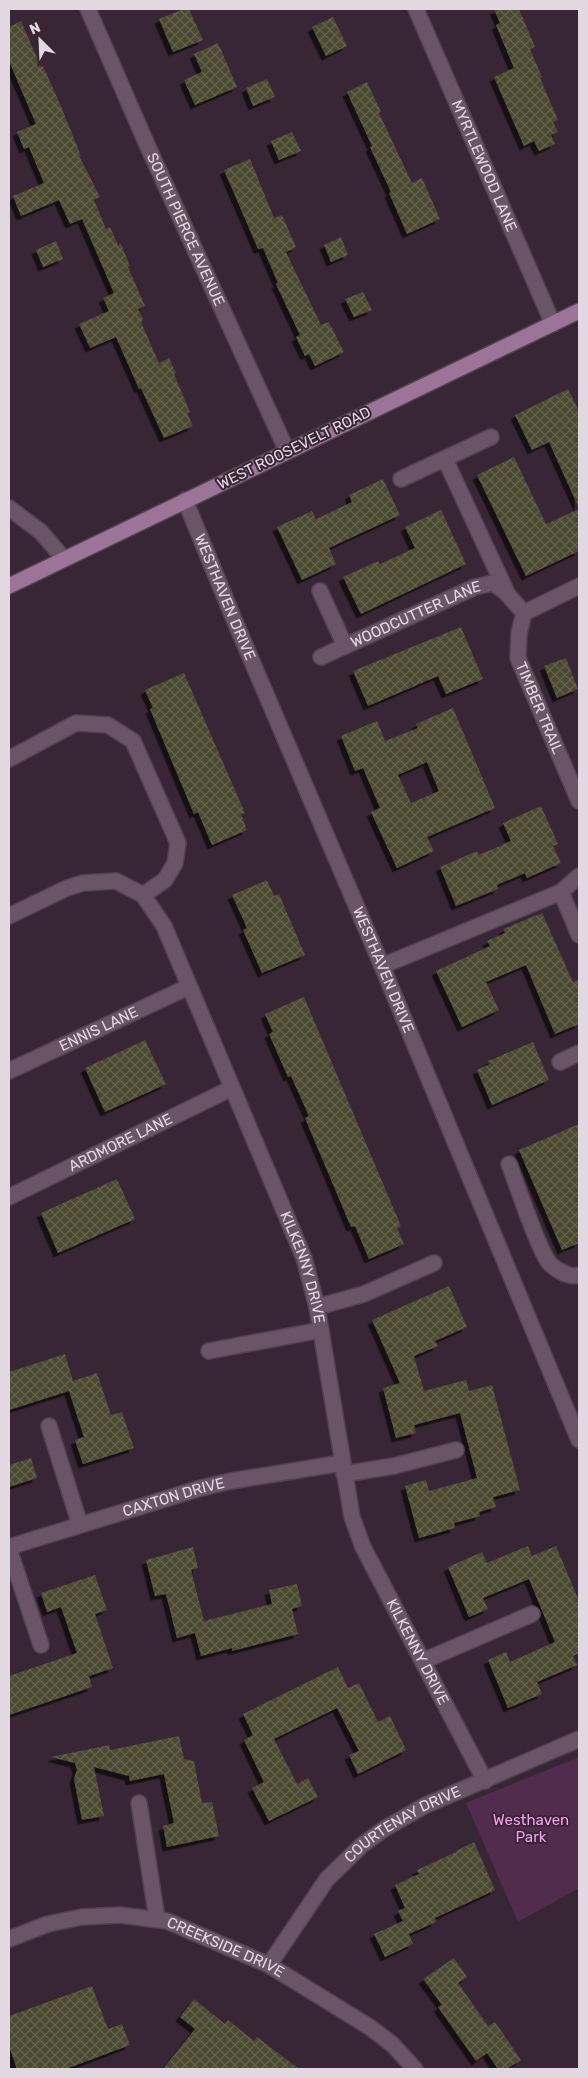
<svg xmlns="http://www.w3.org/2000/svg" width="588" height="2078" viewBox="0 0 588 2078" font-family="Rubik,sans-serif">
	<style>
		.park { fill: #512c4d }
		.building { fill: url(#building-cross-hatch); fill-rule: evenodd; filter: url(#shadow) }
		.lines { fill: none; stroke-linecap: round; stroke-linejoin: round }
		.minor-casing { stroke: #524250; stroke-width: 18 }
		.major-casing { stroke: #524250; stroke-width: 18 }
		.minor { stroke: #695567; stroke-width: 15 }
		.major { stroke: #9c7497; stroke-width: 15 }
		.labels { text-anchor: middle; stroke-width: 4; stroke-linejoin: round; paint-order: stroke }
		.street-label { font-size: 15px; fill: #e3d7e1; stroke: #382636 }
		.park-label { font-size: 15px; fill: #f99cf0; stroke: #382636 }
	</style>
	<defs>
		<pattern id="building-cross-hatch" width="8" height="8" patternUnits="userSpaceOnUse" patternTransform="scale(1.25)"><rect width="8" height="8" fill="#4c4830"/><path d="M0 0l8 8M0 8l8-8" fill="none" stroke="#66624e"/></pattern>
		<filter id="shadow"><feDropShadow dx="-4.5" dy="4.5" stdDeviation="0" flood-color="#0009"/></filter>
	</defs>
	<rect width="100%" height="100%" fill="#382636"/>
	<polygon class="park" points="579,1757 579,1888 518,1922 466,1803"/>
	<g class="building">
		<polygon points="184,9 189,9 203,40 173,52 159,19"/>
		<polygon points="494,9 519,9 535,47 530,49 542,77 540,78 558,120 553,122 558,132 551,135 555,144 539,151 534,141 524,146 494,77 514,68 496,25 500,23"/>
		<polygon points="333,17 347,46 326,56 312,27"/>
		<polygon points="21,21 41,67 43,66 60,104 81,156 79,156 100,197 94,200 106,229 110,227 118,245 121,244 130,266 128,267 145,306 138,309 143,320 141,322 159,363 169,358 176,373 174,374 190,412 187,413 193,426 164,438 141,388 139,389 116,337 90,348 79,324 109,311 103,298 114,293 82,219 70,224 59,200 21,216 13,196 44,183 29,147 24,149 17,132 36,124 9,61 9,27"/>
		<polygon points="218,43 237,87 195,105 184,80 202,72 194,54"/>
		<polygon points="267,79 275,97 253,106 246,88"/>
		<polygon points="367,82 381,112 379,113 412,183 422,178 440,219 407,234 389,193 391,192 370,147 372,146 347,92"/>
		<polygon points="292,132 301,151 279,160 271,141"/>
		<polygon points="250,159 274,218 282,215 296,247 286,252 321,325 329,322 344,352 315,366 309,354 305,356 296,337 300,335 276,284 278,283 263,248 258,249 224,170"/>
		<polygon points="341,237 348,255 331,262 324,245"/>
		<polygon points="56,241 63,259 43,267 36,250"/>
		<polygon points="363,292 372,310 354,317 345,299"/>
		<polygon points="568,389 579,411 579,508 549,442 532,450 515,415"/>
		<polygon points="514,457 546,524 579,509 579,551 526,576 477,475"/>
		<polygon points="383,479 400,515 329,548 336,564 302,580 277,527 312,511 316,519 352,502 349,495"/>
		<polygon points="441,510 466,564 361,614 343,577 378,561 380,564 415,548 405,527"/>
		<polygon points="461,627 483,679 446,694 438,676 368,706 353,671"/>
		<polygon points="566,658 578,689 557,698 544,666"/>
		<polygon points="184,673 245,813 241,814 247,830 212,845 198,812 194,814 150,709 153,708 145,690"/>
		<path d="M453,708L495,808L427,837L434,851L397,868L371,812L380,808L363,768L355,771L341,736L377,721L385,741L418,728L416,724ZM427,762L439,791L411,803L398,775Z"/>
		<polygon points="541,806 558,844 553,846 561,863 527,878 525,873 497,885 498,889 456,906 440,867 477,851 479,855 511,841 503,823"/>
		<polygon points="267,880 274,896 279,894 305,955 262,973 243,930 247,928 232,895"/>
		<polygon points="542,913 573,982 579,979 579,1024 555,1034 526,965 486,982 499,1010 462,1027 436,971 490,946 487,941 505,933 503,929"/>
		<polygon points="304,997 401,1226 397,1228 404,1244 369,1259 355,1226 351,1227 305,1118 309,1116 291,1076 288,1077 269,1034 273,1032 265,1014"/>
		<polygon points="145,1040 166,1084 105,1112 85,1068"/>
		<polygon points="533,1042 549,1080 492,1105 477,1070 490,1064 488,1061"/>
		<polygon points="579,1124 579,1243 562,1250 519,1150"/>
		<polygon points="117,1179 135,1219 58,1253 41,1213"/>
		<polygon points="449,1286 467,1327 435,1341 438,1346 414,1356 424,1391 466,1380 469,1391 492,1385 520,1490 493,1497 496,1507 479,1512 480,1516 454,1523 455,1528 419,1538 405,1486 426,1480 429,1491 477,1478 460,1413 414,1425 416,1433 396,1438 383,1388 400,1383 372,1320"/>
		<polygon points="65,1354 73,1381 97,1373 111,1415 122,1412 134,1448 83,1464 75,1440 84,1437 69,1391 9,1410 9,1372"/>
		<polygon points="31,1458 37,1478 9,1487 9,1465"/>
		<polygon points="528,1546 532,1556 556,1546 579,1601 579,1653 573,1656 577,1665 537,1682 542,1694 508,1708 488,1660 506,1652 510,1662 555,1642 529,1579 483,1598 488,1609 469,1617 448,1567 482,1552 487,1563"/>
		<polygon points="193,1547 198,1568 191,1570 204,1621 272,1604 269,1590 297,1584 302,1606 292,1609 298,1634 232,1651 232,1648 201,1656 195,1633 177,1638 166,1594 155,1596 146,1560"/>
		<polygon points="95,1575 107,1610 95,1614 113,1668 89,1676 92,1687 9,1715 9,1676 77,1653 61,1607 47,1612 41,1593"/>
		<polygon points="338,1667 348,1688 359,1683 378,1722 390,1716 406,1750 358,1774 349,1755 359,1751 337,1708 274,1739 297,1784 308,1778 318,1797 269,1821 252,1788 264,1782 244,1740 253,1735 243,1714"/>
		<polygon points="179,1736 184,1759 194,1761 202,1803 212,1802 219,1836 167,1847 163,1826 174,1823 164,1774 130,1781 129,1776 94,1767 104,1816 82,1820 74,1779 77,1770 75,1763 51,1757 109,1745 110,1750"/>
		<polygon points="474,1842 495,1890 435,1918 436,1922 409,1934 413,1944 385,1957 374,1934 403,1921 398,1911 405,1908 395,1885 419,1874 417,1870 456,1852 456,1851"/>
		<polygon points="454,1958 467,1977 458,1983 488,2026 495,2022 521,2060 507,2069 498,2069 487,2053 476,2061 438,2007 442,2005 423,1979"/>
		<polygon points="92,1986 108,2029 122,2024 130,2045 66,2069 17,2069 9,2046 9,2016"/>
		<polygon points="194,1999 225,2024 228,2020 254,2041 257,2037 299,2069 163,2069 195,2029 180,2017"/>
	</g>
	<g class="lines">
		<defs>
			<g id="minor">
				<path id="s1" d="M88,9L148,147L287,451"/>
				<path id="s2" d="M416,9L553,324"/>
				<polyline points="445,459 508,595 524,613 579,586"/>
				<polyline points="401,479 491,437"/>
				<path id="s3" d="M185,500L233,617L382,966L579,1440"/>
				<polyline points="9,508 41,532 64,559"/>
				<polyline points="320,591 345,646"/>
				<path id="s4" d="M524,613L519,633L518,658L579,801"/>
				<path id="s5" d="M321,657L475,587L493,583L508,594"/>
				<polyline points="9,759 76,723 108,725 133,741 178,843 175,863 165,880 143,895"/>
				<polyline points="579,876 561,892 579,935"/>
				<path id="s6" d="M9,916L67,888L83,883L116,881L143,895L164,926L304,1258L317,1307L352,1517L363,1547L485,1781"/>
				<polyline points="382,966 561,892"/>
				<polyline points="560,1062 579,1053"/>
				<path id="s7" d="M9,1071L188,987"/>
				<path d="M509,1164C517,1184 539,1253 551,1265C558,1271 570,1278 579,1275"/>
				<path id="s8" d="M9,1197L232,1088"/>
				<polyline points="317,1307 364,1294 434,1263"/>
				<polyline points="209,1351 321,1330"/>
				<polyline points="49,1426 80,1525"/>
				<polyline points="344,1474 394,1466 456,1450"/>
				<path id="s9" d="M9,1547L201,1488L231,1481L342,1463"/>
				<polyline points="9,1549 41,1645"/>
				<polyline points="423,1661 532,1614"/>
				<polyline points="139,1803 157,1919"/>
				<path id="s10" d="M9,1939L48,1924L82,1917L120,1915L167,1921L269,1965L371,2028L392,2044L415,2069"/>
				<path id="s11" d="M269,1965L327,1879L362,1845L384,1829L424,1806L579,1739"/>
			</g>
			<polyline id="major" points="9,586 579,311"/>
		</defs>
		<use href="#minor" class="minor-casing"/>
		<use href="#major" class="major-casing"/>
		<use href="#minor" class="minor"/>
		<use href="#major" class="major"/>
	</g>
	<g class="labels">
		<g class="street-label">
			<text dy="5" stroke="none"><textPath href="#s2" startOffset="171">MYRTLEWOOD LANE</textPath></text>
			<text dy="5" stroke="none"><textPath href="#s1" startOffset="241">SOUTH PIERCE AVENUE</textPath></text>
			<text transform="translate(294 448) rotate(-26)" y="5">WEST ROOSEVELT ROAD</text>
			<text dy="5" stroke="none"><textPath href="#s3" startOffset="105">WESTHAVEN DRIVE</textPath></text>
			<text dy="5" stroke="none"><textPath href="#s5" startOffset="104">WOODCUTTER LANE</textPath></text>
			<text dy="5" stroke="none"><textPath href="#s4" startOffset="100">TIMBER TRAIL</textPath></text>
			<text dy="5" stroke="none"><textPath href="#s3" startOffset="510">WESTHAVEN DRIVE</textPath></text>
			<text dy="5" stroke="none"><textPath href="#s7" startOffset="99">ENNIS LANE</textPath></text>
			<text dy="5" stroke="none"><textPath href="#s8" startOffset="124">ARDMORE LANE</textPath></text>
			<text dy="5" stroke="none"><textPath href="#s6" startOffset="551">KILKENNY DRIVE</textPath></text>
			<text dy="5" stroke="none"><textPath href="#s9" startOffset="172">CAXTON DRIVE</textPath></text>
			<text dy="5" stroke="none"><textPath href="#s6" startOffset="956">KILKENNY DRIVE</textPath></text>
			<text dy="5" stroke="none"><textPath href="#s11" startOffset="198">COURTENAY DRIVE</textPath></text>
			<text dy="5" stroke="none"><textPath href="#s10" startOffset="226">CREEKSIDE DRIVE</textPath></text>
		</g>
		<g class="park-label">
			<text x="531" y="1825">Westhaven<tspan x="531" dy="17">Park</tspan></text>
		</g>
	</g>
	<rect width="588" height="2078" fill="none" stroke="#e3d7e1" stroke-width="20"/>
	<g transform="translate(40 40) rotate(336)" stroke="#382636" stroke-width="4" paint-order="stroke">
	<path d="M0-4L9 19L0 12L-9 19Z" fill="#e3d7e1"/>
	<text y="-8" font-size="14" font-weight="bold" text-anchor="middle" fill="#e3d7e1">N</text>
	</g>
</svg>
